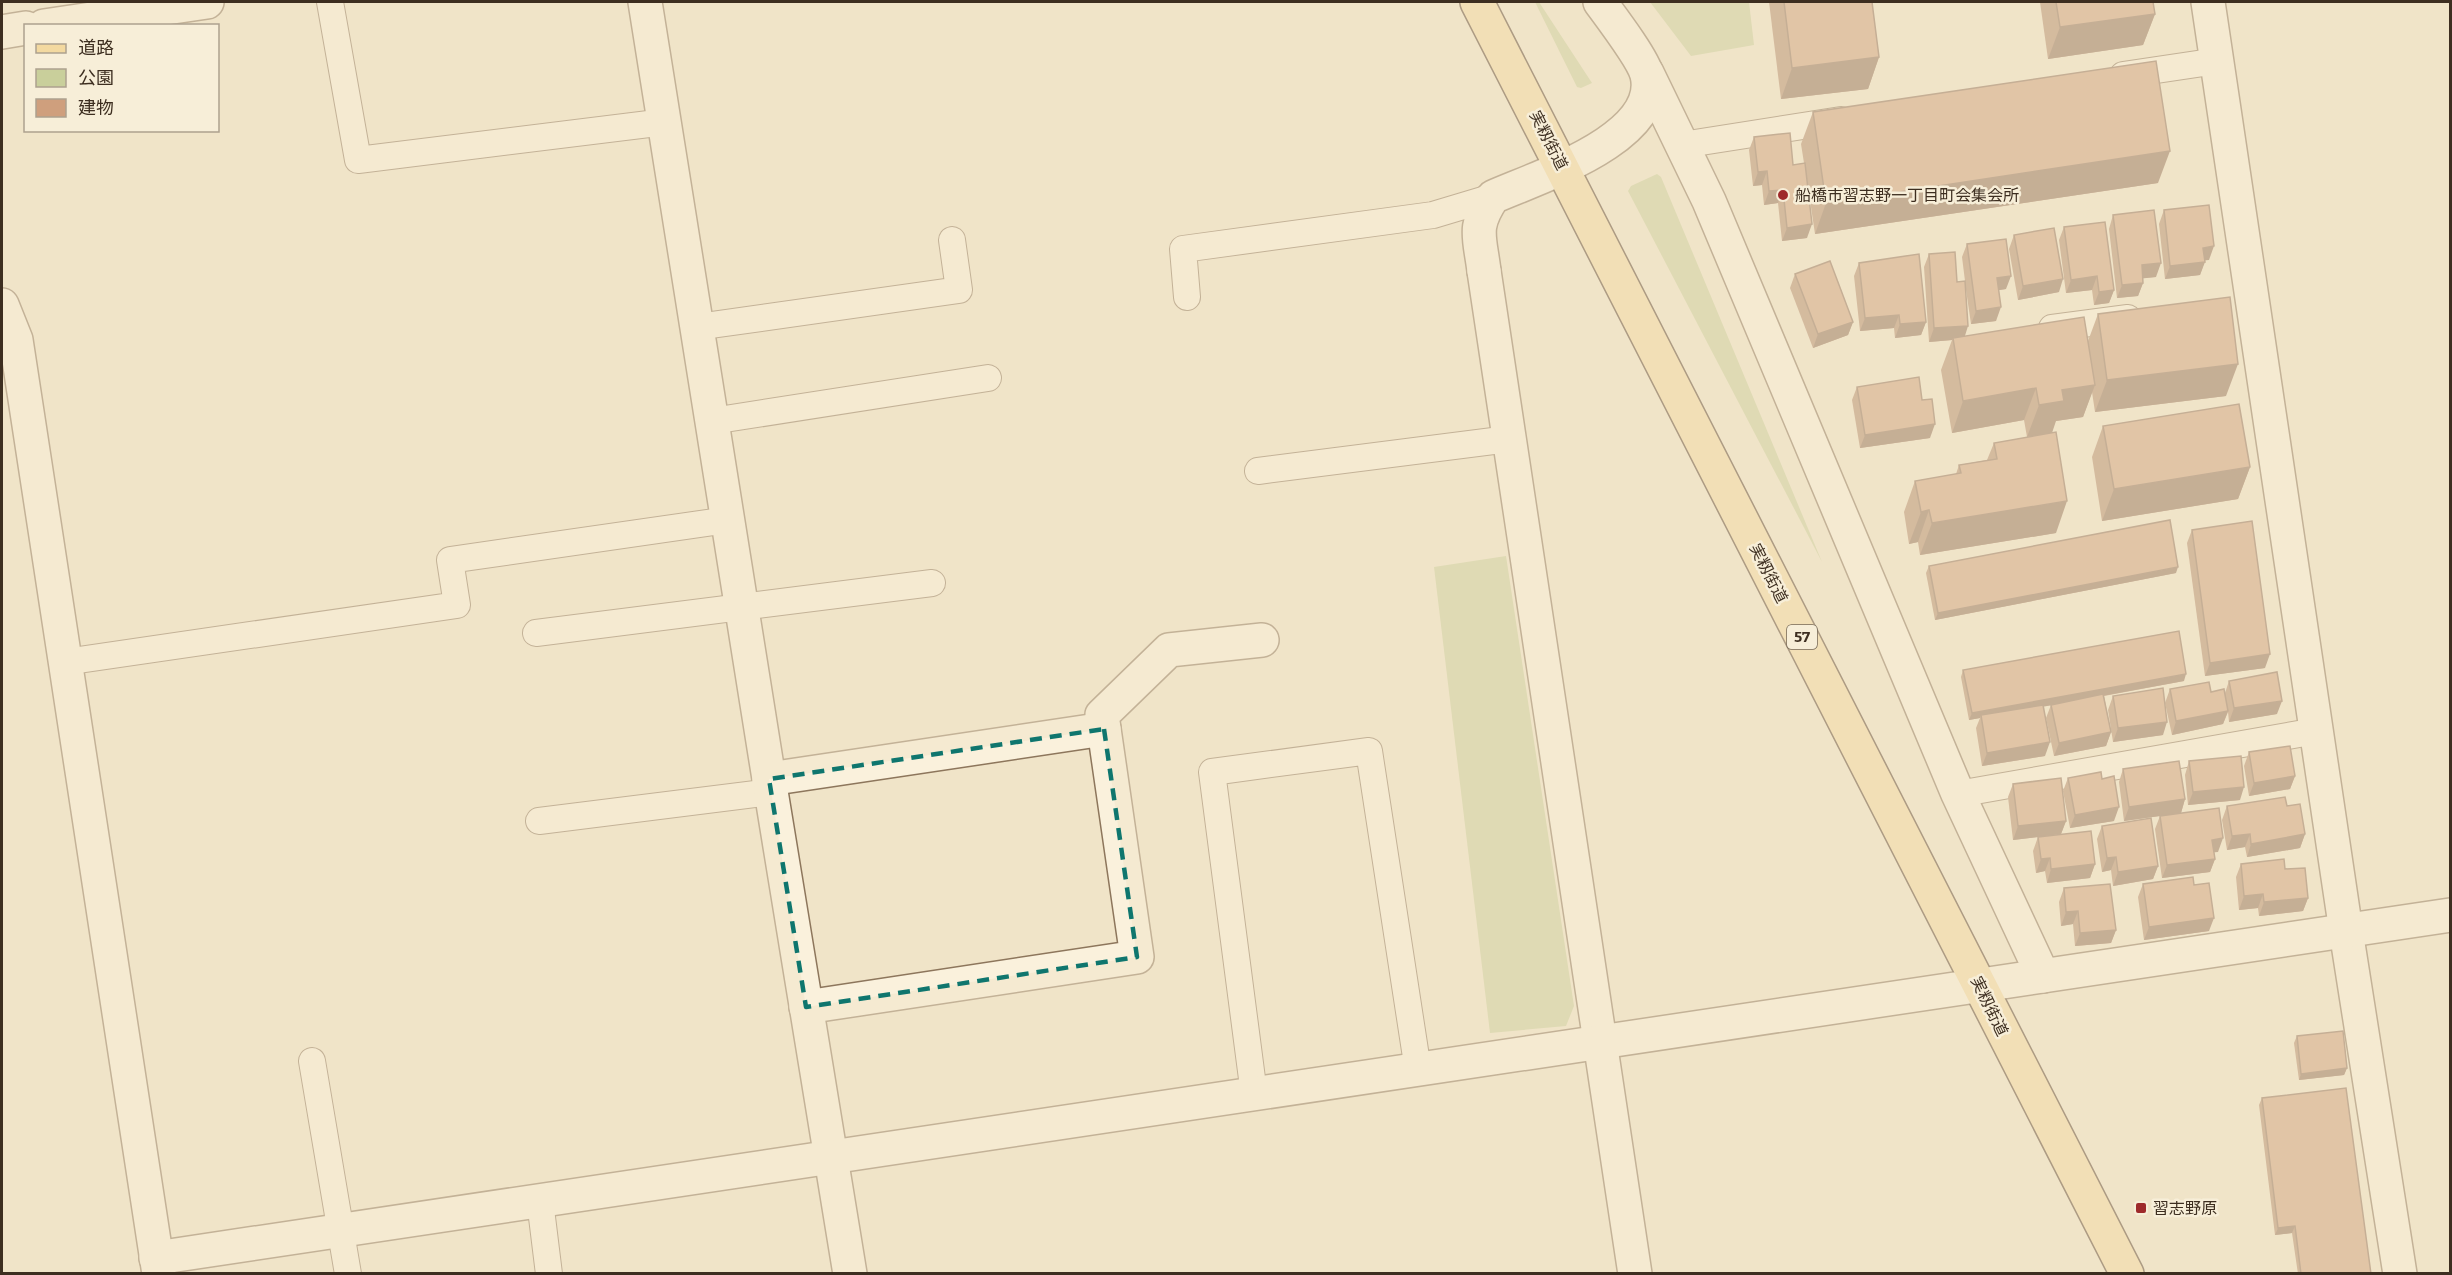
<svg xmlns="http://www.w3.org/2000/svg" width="2452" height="1275" viewBox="0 0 2452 1275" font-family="Bitter,'Noto Sans JP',serif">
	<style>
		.green { fill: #c9cf9b }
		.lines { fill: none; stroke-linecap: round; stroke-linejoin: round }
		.service-casing { stroke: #8d765c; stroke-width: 28 }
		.minor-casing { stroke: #8d765c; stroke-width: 36 }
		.tertiary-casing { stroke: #8d765c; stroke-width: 36 }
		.primary-casing { stroke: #5b4430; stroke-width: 36 }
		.service { stroke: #faf1dc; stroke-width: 26 }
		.minor { stroke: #faf1dc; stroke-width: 33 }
		.tertiary { stroke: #faf1dc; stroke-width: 33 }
		.primary { stroke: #f3d9a0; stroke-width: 33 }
		.wall { fill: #b2896c }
		.shaded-wall { fill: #916f58 }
		.building { fill: #cf9f7d; stroke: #916f58; stroke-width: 1.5 }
		.marked { fill: none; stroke: #0f766e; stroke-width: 4.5; stroke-dasharray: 12 8; stroke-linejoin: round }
		.poi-dot { fill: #9e2a2b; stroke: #f7eed8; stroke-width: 2 }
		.labels { text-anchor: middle; stroke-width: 5; stroke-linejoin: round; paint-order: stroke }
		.shield { fill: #f7eed8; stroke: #756857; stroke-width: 1.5 }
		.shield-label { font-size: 15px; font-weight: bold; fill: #3d2e20 }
		.street-label { font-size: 16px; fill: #3d2e20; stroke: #f7eed8 }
		.poi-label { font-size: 16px; fill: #3d2e20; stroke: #f7eed8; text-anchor: start }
	</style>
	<rect width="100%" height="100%" fill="#f0e4c8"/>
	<g class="green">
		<polygon points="1535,2 1539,2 1592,83 1581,88 1577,87"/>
		<polygon points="1650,2 1749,2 1754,45 1691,56"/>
		<polygon points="1657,174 1661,177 1822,562 1628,191 1631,186"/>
		<polygon points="1506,556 1574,1006 1566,1026 1490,1033 1434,567"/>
	</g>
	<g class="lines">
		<defs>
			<g id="service">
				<polyline points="330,2 358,160 665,122"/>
				<polyline points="2123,75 2217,61"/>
				<polyline points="1682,145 1841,120"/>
				<polyline points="1187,297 1183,249 1433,215 1493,197"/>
				<polyline points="697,327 959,290 952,240"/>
				<polyline points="2052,328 2128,318"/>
				<polyline points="712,421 988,378"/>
				<polyline points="1258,471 1509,439"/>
				<polyline points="536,633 932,583"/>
				<polyline points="65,662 457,605 450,560 728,520"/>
				<polyline points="1958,794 2316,731"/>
				<polyline points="539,821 771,792"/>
				<polyline points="312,1061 348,1274"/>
				<polyline points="1254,1094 1212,772 1369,751 1418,1070"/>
				<polyline points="540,1201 549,1274"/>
			</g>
			<g id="minor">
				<polyline points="645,2 769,779 850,1274"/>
				<polyline points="2208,2 2346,931 2400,1274"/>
				<polyline points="44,26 207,2"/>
				<polyline points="2,32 26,28"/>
				<polyline points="1647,73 1709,201 1958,794 2043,976"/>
				<polyline points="1484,271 1635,1274"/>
				<polyline points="2,305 16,340 159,1274"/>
				<polyline points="769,779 1104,729"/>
				<polyline points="806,1007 1137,957 1102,715 1169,650 1262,640"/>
				<polyline points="156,1258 2450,915"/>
			</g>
			<path id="tertiary" d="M1484,271C1480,237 1472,228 1493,197C1538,177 1662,138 1647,75C1643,59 1611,17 1600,2"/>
			<polyline id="primary" points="1477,2 2127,1274"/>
		</defs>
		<use href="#service" class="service-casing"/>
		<use href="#minor" class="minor-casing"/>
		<use href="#tertiary" class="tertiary-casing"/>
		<use href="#primary" class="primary-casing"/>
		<use href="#service" class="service"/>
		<use href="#minor" class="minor"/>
		<use href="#tertiary" class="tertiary"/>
		<use href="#primary" class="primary"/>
	</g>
	<g class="wall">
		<polygon points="1769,2 1872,2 1879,57 1868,89 1781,99"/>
		<polygon points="2040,2 2153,2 2155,14 2143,45 2048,59"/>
		<polygon points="1813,112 2158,183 1815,234 1808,187 1807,238 1782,241 1778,203 1764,205 1762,185 1753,186 1749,150 1754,137 1793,165 1804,163 1801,144"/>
		<polygon points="2164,210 2209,260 2205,260 2200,275 2165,279 2159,224"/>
		<polygon points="2113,215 2156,277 2143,278 2143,283 2138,296 2117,298 2109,229"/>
		<polygon points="2064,227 2114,290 2109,303 2094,305 2092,290 2066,293 2059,240"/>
		<polygon points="2014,235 2059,292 2018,300 2009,249"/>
		<polygon points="1967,244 2006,289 1999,290 1996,321 1971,324 1965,283 1965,336 2088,341 2098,314 2226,396 2095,412 2092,392 2083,417 2056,421 2027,437 2024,420 1952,433 1941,370 1952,340 1929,342 1924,267 1929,254 1957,282 1965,281 1962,257"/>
		<polygon points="1859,263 1926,322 1921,335 1895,338 1894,328 1860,331 1854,276"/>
		<polygon points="1795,274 1853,322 1848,335 1813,348 1790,288"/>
		<polygon points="1857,387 1922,400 1930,438 1860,448 1852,400"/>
		<polygon points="2103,426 2250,467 2238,499 2102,521 2092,457"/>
		<polygon points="1994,443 2056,533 1920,555 1918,542 1909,544 1904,512 1915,481 1956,474 1959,465 1987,460"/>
		<polygon points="2192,530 2265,668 2205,676 2187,543"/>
		<polygon points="1929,566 2176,573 1935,620 1926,573"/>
		<polygon points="1963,670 2184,681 2104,696 2111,732 2106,746 2054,756 2046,718 2051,705 2044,706 2045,756 1982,766 1976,728 1980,718 1969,720 1961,677"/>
		<polygon points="2229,681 2277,714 2229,722 2228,712 2223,724 2172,735 2165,703 2170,689 2211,692 2225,693"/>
		<polygon points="2113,696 2163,735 2113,742 2108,710"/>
		<polygon points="2249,752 2295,776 2290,789 2249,796 2244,766"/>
		<polygon points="2189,761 2240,800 2188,805 2185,775"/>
		<polygon points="2123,769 2185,799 2181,813 2218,852 2214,852 2215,859 2210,872 2162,878 2155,829 2160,816 2124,821 2119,782"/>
		<polygon points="2068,778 2102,779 2114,821 2070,828 2063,791"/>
		<polygon points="2013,784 2066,821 2061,834 2013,840 2008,797"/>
		<polygon points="2227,806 2287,806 2305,834 2300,848 2247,857 2245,847 2227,850 2222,820"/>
		<polygon points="2102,826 2158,866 2153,879 2113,886 2111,870 2102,872 2097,839"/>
		<polygon points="2038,837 2095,864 2090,878 2047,883 2045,871 2036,873 2033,851"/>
		<polygon points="2241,864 2285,869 2308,898 2303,911 2259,916 2258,908 2239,910 2236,877"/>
		<polygon points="2143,884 2194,885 2209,931 2144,940 2138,897"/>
		<polygon points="2064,888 2116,930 2111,943 2075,946 2073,924 2061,926 2059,902"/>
		<polygon points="2297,1036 2347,1068 2344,1075 2299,1080 2294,1043"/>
		<polygon points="2262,1098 2371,1274 2298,1274 2292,1233 2275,1235 2259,1105"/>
	</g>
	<g class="shaded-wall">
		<polygon points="2155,14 2143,45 2048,59 2060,27"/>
		<polygon points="1879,57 1868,89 1781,99 1792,68"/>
		<polygon points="2170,151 2158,183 1815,234 1826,203"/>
		<polygon points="1767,171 1762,185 1753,186 1758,172"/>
		<polygon points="1783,190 1778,203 1764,205 1769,191"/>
		<polygon points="1812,224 1807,238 1782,241 1787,228"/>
		<polygon points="2214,246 2209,260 2198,261 2203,248"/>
		<polygon points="2205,262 2200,275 2165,279 2170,266"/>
		<polygon points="2161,263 2156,277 2137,279 2142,265"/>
		<polygon points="2011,276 2006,289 1993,291 1997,278"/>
		<polygon points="2097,276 2092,290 2066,293 2071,280"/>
		<polygon points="2063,279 2059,292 2018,300 2023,286"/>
		<polygon points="2143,283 2138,296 2117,298 2122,285"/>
		<polygon points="2114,290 2109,303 2094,305 2099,292"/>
		<polygon points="2001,307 1996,321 1971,324 1976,311"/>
		<polygon points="1899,315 1894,328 1860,331 1865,318"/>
		<polygon points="1853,322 1848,335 1813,348 1818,334"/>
		<polygon points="1926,322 1921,335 1895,338 1900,324"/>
		<polygon points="1968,326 1964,339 1953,338 1952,340 1929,342 1934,328"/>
		<polygon points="2238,364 2226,396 2095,412 2107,380"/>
		<polygon points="2095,385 2083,417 2056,421 2052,433 2027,437 2039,405 2062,390"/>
		<polygon points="2036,388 2024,420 1952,433 1963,401"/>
		<polygon points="1935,424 1930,438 1860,448 1865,435"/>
		<polygon points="2250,467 2238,499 2102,521 2114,489"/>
		<polygon points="2067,501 2056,533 1920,555 1932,523"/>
		<polygon points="1929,510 1918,542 1909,544 1921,512"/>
		<polygon points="2178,567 2176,573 1935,620 1938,613"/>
		<polygon points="2270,654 2265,668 2205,676 2210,663"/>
		<polygon points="2186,674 2184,681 1981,718 1981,715 1980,718 1969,720 1972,713"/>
		<polygon points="2282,701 2277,714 2229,722 2234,708"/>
		<polygon points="2228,711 2223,724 2172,735 2176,721"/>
		<polygon points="2167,722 2163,735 2113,742 2118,728"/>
		<polygon points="2111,732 2106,746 2054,756 2059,743"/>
		<polygon points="2050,742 2045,756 1982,766 1987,753"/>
		<polygon points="2295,776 2290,789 2249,796 2254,783"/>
		<polygon points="2244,787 2240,800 2188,805 2193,792"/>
		<polygon points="2185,799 2181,813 2124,821 2129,807"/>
		<polygon points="2119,807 2114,821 2070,828 2075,815"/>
		<polygon points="2066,821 2061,834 2013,840 2018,826"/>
		<polygon points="2250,834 2245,847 2227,850 2232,836"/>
		<polygon points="2305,834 2300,848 2247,857 2251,844"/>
		<polygon points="2223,838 2218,852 2207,853 2212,840"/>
		<polygon points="2116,857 2111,870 2102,872 2107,858"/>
		<polygon points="2050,858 2045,871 2036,873 2041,859"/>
		<polygon points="2215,859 2210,872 2162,878 2167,865"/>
		<polygon points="2095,864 2090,878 2047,883 2051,869"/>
		<polygon points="2158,866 2153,879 2113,886 2118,872"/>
		<polygon points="2263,894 2258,908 2239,910 2244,896"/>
		<polygon points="2308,898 2303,911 2259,916 2264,902"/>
		<polygon points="2078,911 2073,924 2061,926 2066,912"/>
		<polygon points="2214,918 2209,931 2144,940 2149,927"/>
		<polygon points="2116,930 2111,943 2075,946 2080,933"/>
		<polygon points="2347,1068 2344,1075 2299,1080 2301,1074"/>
		<polygon points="2295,1226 2292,1233 2275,1235 2278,1228"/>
	</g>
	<g class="building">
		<polygon points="1784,2 1872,2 1879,57 1792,68"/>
		<polygon points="2056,2 2153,2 2155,14 2060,27"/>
		<polygon points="2156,61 2170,151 1826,203 1813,112"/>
		<polygon points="1790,133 1793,165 1805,163 1812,224 1787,228 1783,190 1769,191 1767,171 1758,172 1754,137"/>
		<polygon points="2209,205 2214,246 2203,248 2205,262 2170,266 2164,210"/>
		<polygon points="2154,210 2161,263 2142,265 2143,283 2122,285 2113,215"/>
		<polygon points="2105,222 2114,290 2099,292 2097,276 2071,280 2064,227"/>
		<polygon points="2054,228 2063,279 2023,286 2014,235"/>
		<polygon points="2006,239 2011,276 1997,278 2001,307 1976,311 1967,244"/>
		<polygon points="1955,252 1957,282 1965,281 1968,326 1934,328 1929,254"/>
		<polygon points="1919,254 1926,322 1900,324 1899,315 1865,318 1859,263"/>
		<polygon points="1830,261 1853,322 1818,334 1795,274"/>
		<polygon points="2230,297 2238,364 2107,380 2098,314"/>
		<polygon points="2084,317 2095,385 2062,390 2064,401 2039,405 2036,388 1963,401 1953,338"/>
		<polygon points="1919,377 1922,400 1932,399 1935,424 1865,435 1857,387"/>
		<polygon points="2239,404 2250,467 2114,489 2103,426"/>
		<polygon points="2056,432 2067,501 1932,523 1929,510 1921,512 1915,481 1961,473 1959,465 1997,459 1994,443"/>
		<polygon points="2170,520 2178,567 1938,613 1929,566"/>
		<polygon points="2252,521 2270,654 2210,663 2192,530"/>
		<polygon points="2179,631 2186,674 1972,713 1963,670"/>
		<polygon points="2277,672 2282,701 2234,708 2229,681"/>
		<polygon points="2209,682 2211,692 2224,689 2228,711 2176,721 2170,689"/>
		<polygon points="2163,688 2167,722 2118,728 2113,696"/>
		<polygon points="2103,694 2111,732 2059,743 2051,705"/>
		<polygon points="2043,705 2050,742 1987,753 1981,715"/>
		<polygon points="2290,746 2295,776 2254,783 2249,752"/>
		<polygon points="2241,756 2244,787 2193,792 2189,761"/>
		<polygon points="2179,761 2185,799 2129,807 2123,769"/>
		<polygon points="2101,772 2102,779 2114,776 2119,807 2075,815 2068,778"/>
		<polygon points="2061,778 2066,821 2018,826 2013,784"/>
		<polygon points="2285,797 2287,806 2300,804 2305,834 2251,844 2250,834 2232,836 2227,806"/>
		<polygon points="2219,808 2223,838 2212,840 2215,859 2167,865 2160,816"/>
		<polygon points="2151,818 2158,866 2118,872 2116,857 2107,858 2102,826"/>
		<polygon points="2091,831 2095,864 2051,869 2050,858 2041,859 2038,837"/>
		<polygon points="2284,859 2285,869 2305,868 2308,898 2264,902 2263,894 2244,896 2241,864"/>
		<polygon points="2193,877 2194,885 2209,883 2214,918 2149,927 2143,884"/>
		<polygon points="2110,884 2116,930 2080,933 2078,911 2066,912 2064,888"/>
		<polygon points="2343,1031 2347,1068 2301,1074 2297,1036"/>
		<polygon points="2346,1088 2371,1274 2301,1274 2295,1226 2278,1228 2262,1098"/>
	</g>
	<path d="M0 0H2452V1275H0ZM1104,729L1137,957L806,1007L769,779Z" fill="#f0e4c8" fill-opacity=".55" fill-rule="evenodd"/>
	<path class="marked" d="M1104,729L1137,957L806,1007L769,779Z"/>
	<g class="poi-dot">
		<circle cx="1783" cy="195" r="6"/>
		<rect x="2135" y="1202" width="12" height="12" rx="3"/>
	</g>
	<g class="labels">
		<rect class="shield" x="1787" y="625" width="30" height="24" rx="4.5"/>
		<g class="shield-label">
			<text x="1802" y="642">57</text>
		</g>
		<g class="street-label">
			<text transform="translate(1549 140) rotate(63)" y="6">実籾街道</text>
			<text transform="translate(1769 573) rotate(63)" y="6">実籾街道</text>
			<text transform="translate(1990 1006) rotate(64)" y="6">実籾街道</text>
		</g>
		<g class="poi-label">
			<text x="1795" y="201">船橋市習志野一丁目町会集会所</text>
			<text x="2153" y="1214">習志野原</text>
		</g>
	</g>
	<rect width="2452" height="1275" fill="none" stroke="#3d2e20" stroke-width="6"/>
	<rect x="24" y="24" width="195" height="108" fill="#f7eed8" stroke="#ada18e" stroke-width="1.5"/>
	<rect x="36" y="44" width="30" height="9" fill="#f3d9a0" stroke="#ada18e" stroke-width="1.5"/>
	<text x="78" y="54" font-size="18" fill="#3d2e20">道路</text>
	<rect x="36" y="69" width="30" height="18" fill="#c9cf9b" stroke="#ada18e" stroke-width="1.5"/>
	<text x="78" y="84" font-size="18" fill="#3d2e20">公園</text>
	<rect x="36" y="99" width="30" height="18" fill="#cf9f7d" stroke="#ada18e" stroke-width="1.5"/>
	<text x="78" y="114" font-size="18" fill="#3d2e20">建物</text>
</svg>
